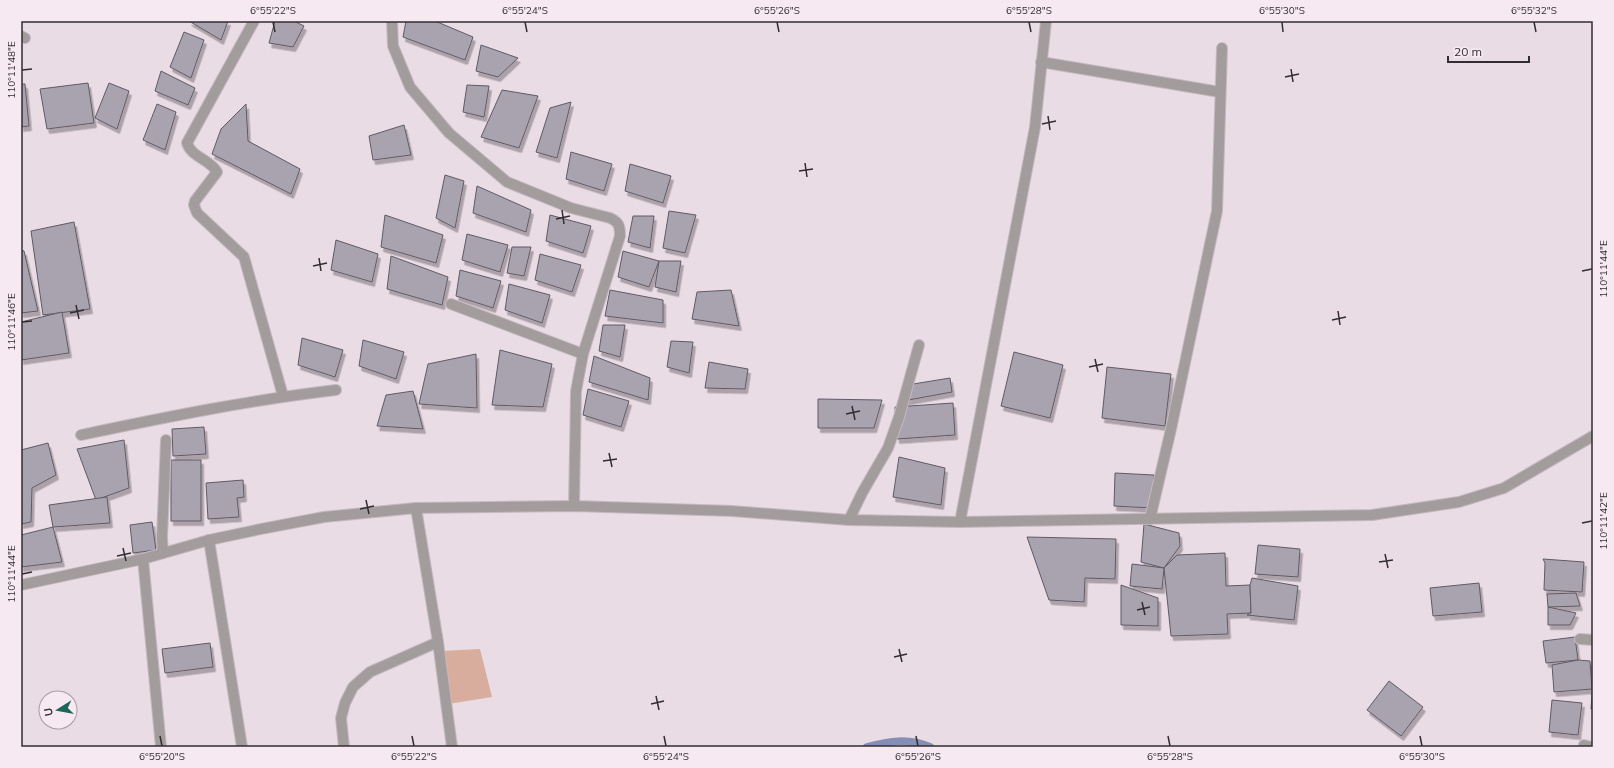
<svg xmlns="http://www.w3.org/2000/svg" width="1614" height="768" viewBox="0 0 1614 768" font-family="Mulish,sans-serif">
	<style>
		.green { fill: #d9ad9d }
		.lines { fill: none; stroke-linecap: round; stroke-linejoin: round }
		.stream { stroke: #858eb5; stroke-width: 8 }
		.building { fill: #a9a3b0; stroke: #5f5a65; filter: url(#shadow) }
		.minor-casing { stroke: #c5b9c1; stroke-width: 12 }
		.minor { stroke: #a39c9d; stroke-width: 10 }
		.ticks { fill: none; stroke: #322d31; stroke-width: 1.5 }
		.neatline { fill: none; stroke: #322d31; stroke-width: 1.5 }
		.ticks-label { font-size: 10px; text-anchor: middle; fill: #322d31 }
	</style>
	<defs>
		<filter id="shadow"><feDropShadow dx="2.5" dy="4.5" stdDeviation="0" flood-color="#0004"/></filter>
	</defs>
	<rect width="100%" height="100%" fill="#eadce5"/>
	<polygon class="green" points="480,649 492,697 448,704 442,651"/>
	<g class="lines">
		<path class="stream" d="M867,747C889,741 909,738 930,747"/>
	</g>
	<g class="building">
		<polygon points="189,21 228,21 221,40"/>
		<polygon points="275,21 294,21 304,26 293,47 269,43"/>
		<polygon points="406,21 435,21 473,37 465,60 403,37"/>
		<polygon points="184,32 204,40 191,78 170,67"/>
		<polygon points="481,45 518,58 498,77 476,71"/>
		<polygon points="161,71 195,88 188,105 155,91"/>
		<polygon points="88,83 94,123 47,129 40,89"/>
		<polygon points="109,83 129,91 117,129 95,118"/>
		<polygon points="21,84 25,84 29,126 21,127"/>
		<polygon points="467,85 489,86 484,117 463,112"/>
		<polygon points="502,90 538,96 519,148 481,137"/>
		<polygon points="571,102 557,158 536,152 550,108"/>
		<polygon points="157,104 176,112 165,150 143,140"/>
		<polygon points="246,104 248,141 300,169 291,194 212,154 221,129"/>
		<polygon points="404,125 411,155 373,160 369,136"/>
		<polygon points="571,152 612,164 604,191 566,179"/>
		<polygon points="630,164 671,176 663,203 625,191"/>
		<polygon points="445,175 464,181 455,228 436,218"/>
		<polygon points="477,186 531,210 526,232 473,213"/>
		<polygon points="669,211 696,215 685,253 663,248"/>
		<polygon points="385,215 443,235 436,263 381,247"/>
		<polygon points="550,215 591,226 583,253 546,241"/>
		<polygon points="633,216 654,216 650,248 628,242"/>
		<polygon points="74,222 90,309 43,315 31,231"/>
		<polygon points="467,234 508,245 500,272 462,260"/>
		<polygon points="336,240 378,254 372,282 331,270"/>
		<polygon points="512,247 531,247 524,276 507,273"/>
		<polygon points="21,250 24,251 38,311 21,313"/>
		<polygon points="623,251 659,261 649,287 618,277"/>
		<polygon points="540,254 581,265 572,292 535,280"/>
		<polygon points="391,256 448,277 442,305 387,289"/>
		<polygon points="659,261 681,261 676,292 655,287"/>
		<polygon points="460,270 501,281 493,308 456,296"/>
		<polygon points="509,284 550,295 542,323 505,310"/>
		<polygon points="610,290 663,300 663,323 605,316"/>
		<polygon points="731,290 739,326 692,319 697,292"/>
		<polygon points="62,312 69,353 21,360 21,322"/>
		<polygon points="603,325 625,325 620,357 599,351"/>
		<polygon points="302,338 343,350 335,377 298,365"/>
		<polygon points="363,340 404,352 396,379 359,366"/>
		<polygon points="671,341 693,342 689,373 667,367"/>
		<polygon points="500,350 552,364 543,407 492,405"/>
		<polygon points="1014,352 1063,365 1050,418 1001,406"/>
		<polygon points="476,354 477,408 419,404 428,364"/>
		<polygon points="594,356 650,378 648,400 589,382"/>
		<polygon points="709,362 748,369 745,389 705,388"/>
		<polygon points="1107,367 1171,374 1165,426 1102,418"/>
		<polygon points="950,378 952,392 903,401 907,385"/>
		<polygon points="588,389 629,401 621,427 583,415"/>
		<polygon points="413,391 423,429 377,426 386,395"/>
		<polygon points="818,399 882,400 874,428 818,428"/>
		<polygon points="953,403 955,435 897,439 895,407"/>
		<polygon points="204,427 206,454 173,456 172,429"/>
		<polygon points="124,440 129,488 96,500 77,449"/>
		<polygon points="48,443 56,475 32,488 31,522 21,524 21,450"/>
		<polygon points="899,457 945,468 941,505 893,497"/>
		<rect x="171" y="460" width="30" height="61"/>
		<polygon points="1115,473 1154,475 1152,508 1114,506"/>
		<polygon points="243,480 244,497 237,498 239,517 208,519 206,483"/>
		<polygon points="107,497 110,523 53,527 49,505"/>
		<polygon points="152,522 156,550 133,553 130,525"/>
		<polygon points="1144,524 1179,533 1180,546 1164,568 1141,562"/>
		<polygon points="53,527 62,562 21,567 21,535"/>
		<polygon points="1027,537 1116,539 1115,579 1085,578 1084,602 1049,600"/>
		<polygon points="1258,545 1300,549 1298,577 1255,574"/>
		<polygon points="1225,553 1226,586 1250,585 1251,613 1227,614 1228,634 1171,636 1164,568 1177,555"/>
		<polygon points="1543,559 1584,562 1582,592 1544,590 1545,563"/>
		<polygon points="1132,564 1164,568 1162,589 1130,586"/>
		<polygon points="1252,578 1298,586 1294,620 1247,615 1251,613 1250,585"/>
		<polygon points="1479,583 1482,612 1433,616 1430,588"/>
		<polygon points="1121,585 1158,598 1158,626 1121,625"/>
		<polygon points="1576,593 1580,606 1548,607 1547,594"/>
		<polygon points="1548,607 1576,613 1570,625 1548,625"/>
		<polygon points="1575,637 1578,660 1546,663 1543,641"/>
		<polygon points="210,643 213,667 165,673 162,649"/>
		<polygon points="1578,660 1590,661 1592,689 1554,692 1552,665"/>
		<polygon points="1389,681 1423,707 1401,736 1367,710"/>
		<polygon points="1593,681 1593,709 1591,709"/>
		<polygon points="1552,700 1582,703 1578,735 1549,732"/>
	</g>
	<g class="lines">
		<defs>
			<g id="minor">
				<path d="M254,21L187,143C191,157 211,160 217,172L195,201L194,205L197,213L244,257L283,396"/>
				<path d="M392,21L393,46L410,87L449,133L507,182L571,208L610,218C619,222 620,226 620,236L583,354L576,391L574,506"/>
				<polyline points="21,36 25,38"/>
				<polyline points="1041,62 1220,92"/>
				<polyline points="451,304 583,354"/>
				<path d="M81,435C166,417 250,400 336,390"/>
				<polyline points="416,508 438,642 452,747"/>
				<polyline points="1150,519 1171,429 1217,211 1222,48"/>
				<polyline points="849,520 862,493 888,448 899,417 919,345"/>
				<polyline points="960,522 1035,127 1046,21"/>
				<polyline points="209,540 242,747"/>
				<polyline points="163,553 162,538 166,440"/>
				<polyline points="143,559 161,747"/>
				<polyline points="21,585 143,559 209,540 261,529 324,517 416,508 574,506 732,511 849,520 960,522 1372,515 1459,502 1504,488 1593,436"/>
				<polyline points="1580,639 1593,640"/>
				<polyline points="1584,745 1592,747"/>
				<polyline points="344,747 341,718 345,703 353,687 370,672 438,642"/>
			</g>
		</defs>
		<use href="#minor" class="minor-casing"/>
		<use href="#minor" class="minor"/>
	</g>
	<path class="ticks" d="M273,22L275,32M525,22L527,32M777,22L779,32M1029,22L1031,32M1282,22L1283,32M1534,22L1536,32M1291,69L1293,82M22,70L32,69M1285,77L1299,74M1048,116L1050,130M1042,124L1056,121M805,163L807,177M799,171L813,169M562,210L564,224M556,219L570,216M319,258L321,271M313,266L327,263M1582,271L1592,269M76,305L79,319M1338,311L1340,325M70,313L84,310M1332,320L1346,317M22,322L32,321M1095,359L1098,372M1089,367L1103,364M852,406L855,420M846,414L860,411M609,453L612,467M603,461L617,459M366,500L369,514M360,509L374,506M1582,523L1592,521M123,548L126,561M1385,554L1388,568M117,556L131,553M1379,562L1393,560M22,574L32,572M1142,602L1145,615M1137,610L1150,607M899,649L902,662M894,657L907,654M656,696L659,710M651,704L664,701M160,736L162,746M412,736L414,746M664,736L666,746M916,736L918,746M1168,736L1170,746M1420,736L1422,746"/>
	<rect width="1614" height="768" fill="none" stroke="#f7e9f2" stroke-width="44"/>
	<g transform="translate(58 710) rotate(259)"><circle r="19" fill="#f7e9f2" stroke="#a89ea5"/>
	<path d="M0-3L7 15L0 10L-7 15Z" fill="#1e655a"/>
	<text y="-6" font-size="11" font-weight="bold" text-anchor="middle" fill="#322d31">U</text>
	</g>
	<path d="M1448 56v6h81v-6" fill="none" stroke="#322d31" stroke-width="2"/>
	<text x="1454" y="56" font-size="12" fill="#322d31" stroke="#f7e9f2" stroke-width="3" paint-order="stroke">20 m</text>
	<rect x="22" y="22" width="1570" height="724" class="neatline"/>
	<g class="ticks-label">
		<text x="273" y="14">6°55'22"S</text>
		<text x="525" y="14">6°55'24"S</text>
		<text x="777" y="14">6°55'26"S</text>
		<text x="1029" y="14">6°55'28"S</text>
		<text x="1282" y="14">6°55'30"S</text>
		<text x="1534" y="14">6°55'32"S</text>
		<text transform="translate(11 70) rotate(-90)" y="4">110°11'48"E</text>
		<text transform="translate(1603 269) rotate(-90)" y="4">110°11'44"E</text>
		<text transform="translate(11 322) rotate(-90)" y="4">110°11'46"E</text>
		<text transform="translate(1603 521) rotate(-90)" y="4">110°11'42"E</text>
		<text transform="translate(11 574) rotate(-90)" y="4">110°11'44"E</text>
		<text x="162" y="760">6°55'20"S</text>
		<text x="414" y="760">6°55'22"S</text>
		<text x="666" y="760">6°55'24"S</text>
		<text x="918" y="760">6°55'26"S</text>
		<text x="1170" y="760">6°55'28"S</text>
		<text x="1422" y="760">6°55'30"S</text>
	</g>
</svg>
